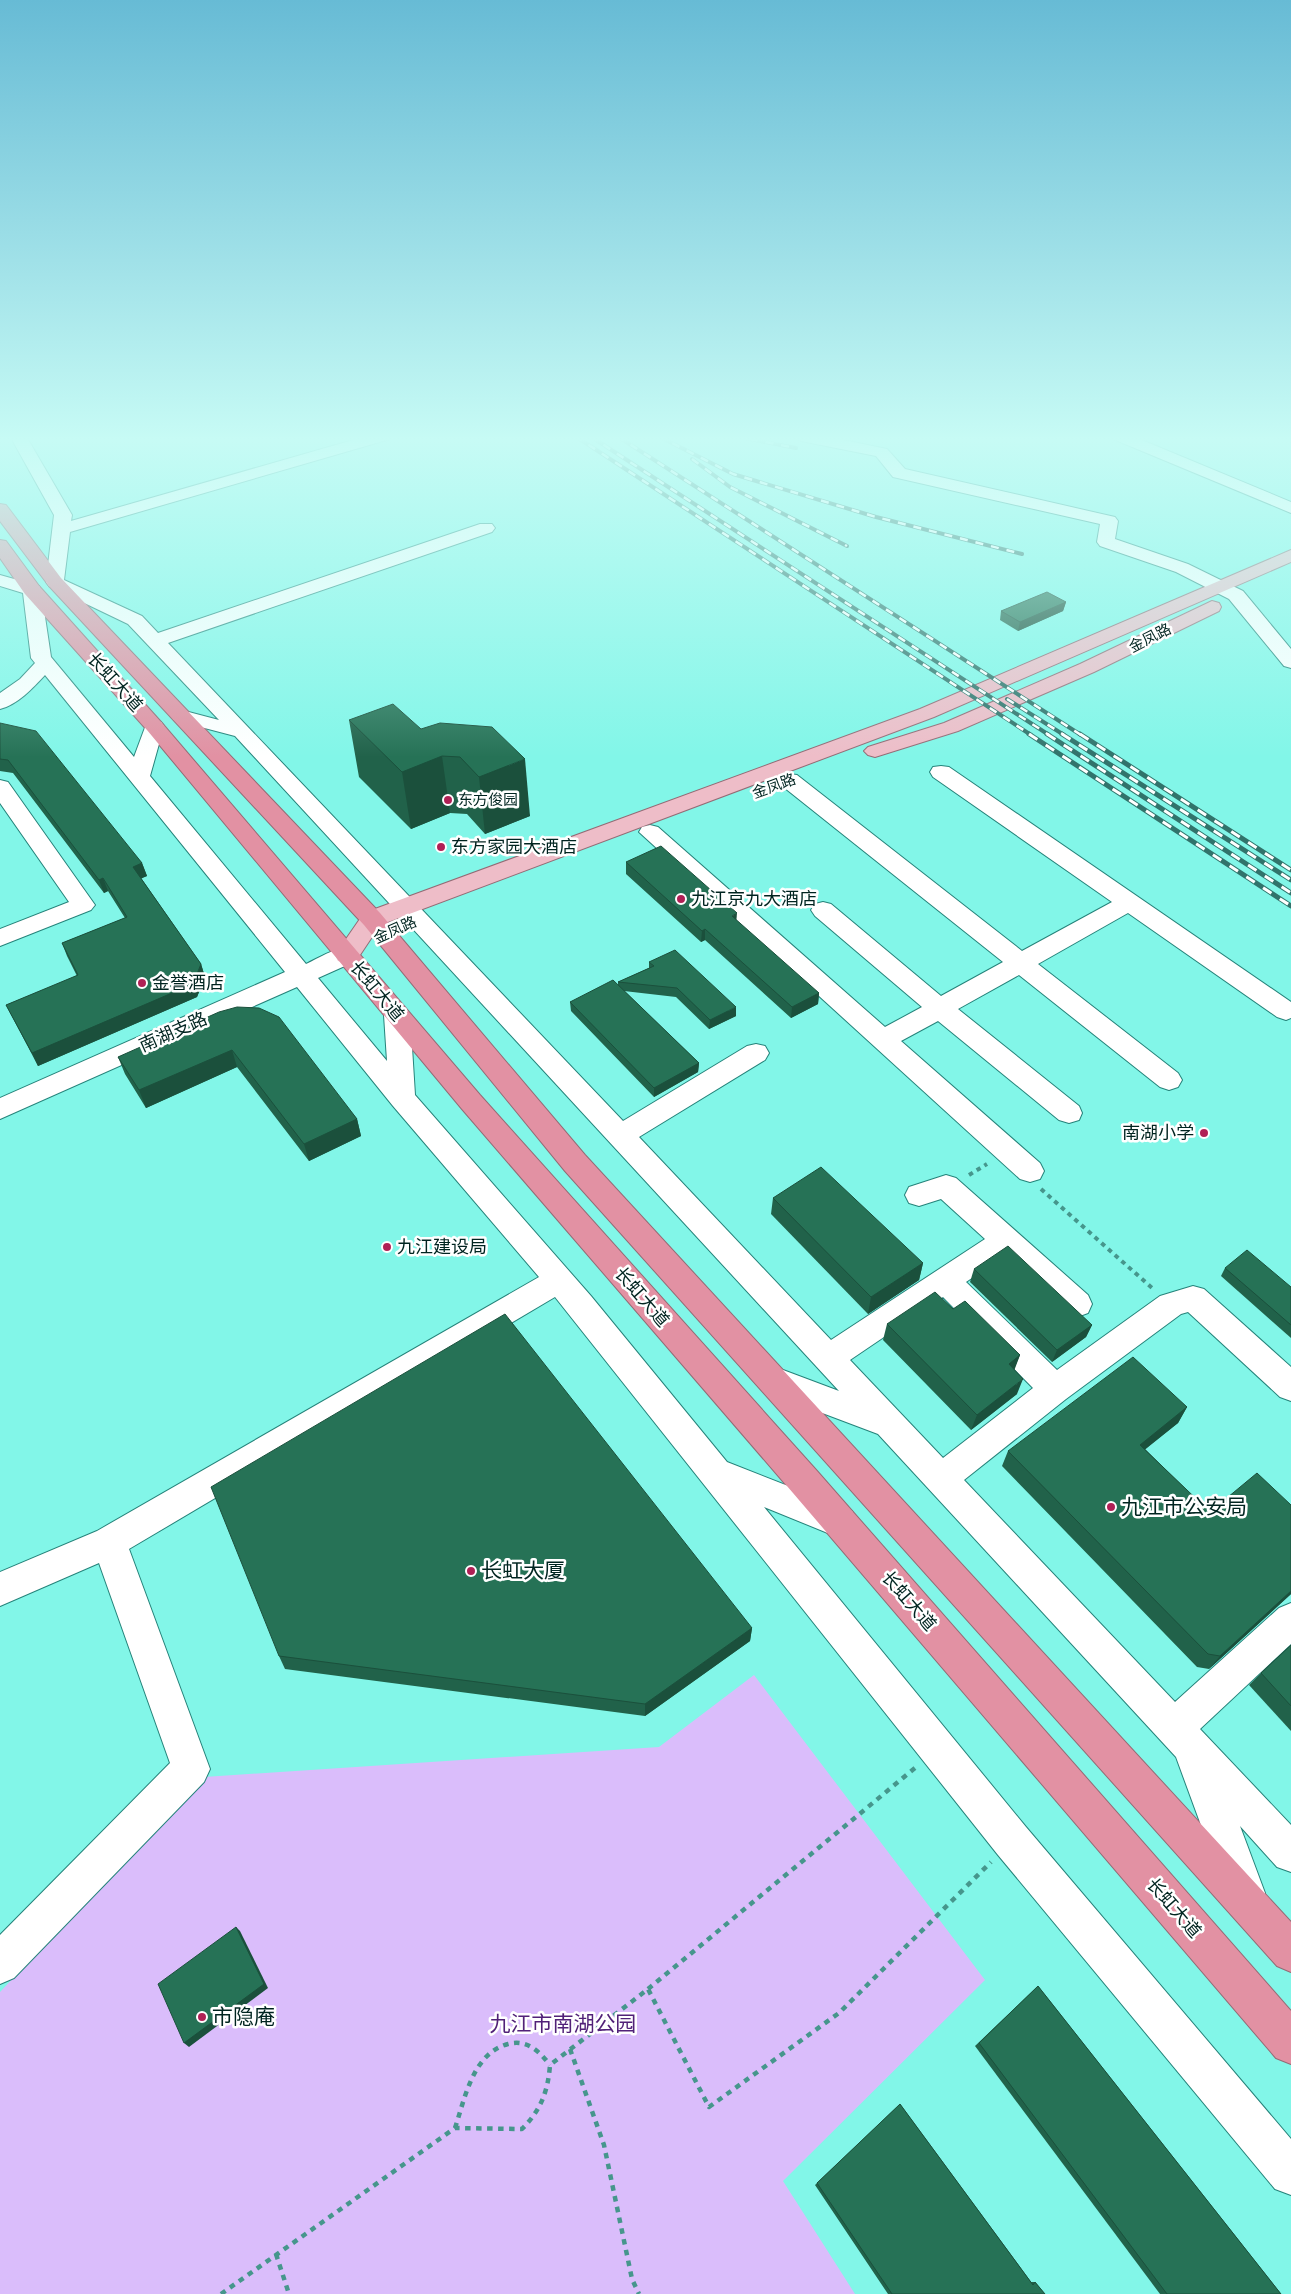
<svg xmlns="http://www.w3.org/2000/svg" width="1291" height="2294" viewBox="0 0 1291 2294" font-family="'PT Sans Narrow','Noto Sans SC',sans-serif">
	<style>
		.green { fill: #dabdfb }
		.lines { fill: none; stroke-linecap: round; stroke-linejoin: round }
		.minor-casing { stroke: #25837a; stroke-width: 2 }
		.major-casing { stroke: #936b75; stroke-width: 2 }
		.highway-casing { stroke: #936b75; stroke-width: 2 }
		.path-far1 { stroke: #46968c; stroke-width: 4; stroke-dasharray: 4.5 4.5; stroke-linecap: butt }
		.path { stroke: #46968c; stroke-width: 4.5; stroke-dasharray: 5.5 5.5; stroke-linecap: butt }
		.minor { fill: #fff; fill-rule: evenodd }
		.major { fill: #eebdc8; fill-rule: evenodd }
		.highway { fill: #e291a3; fill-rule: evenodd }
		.rail-far1-casing { stroke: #31736b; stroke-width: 4 }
		.rail-casing { stroke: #31736b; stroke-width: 5 }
		.rail-far1 { stroke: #fff; stroke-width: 2.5; stroke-dasharray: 8; stroke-linecap: butt }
		.rail { stroke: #fff; stroke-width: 3; stroke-dasharray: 10; stroke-linecap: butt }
		.wall { fill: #21624a }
		.shaded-wall { fill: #1b503c }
		.building { fill: #267256; stroke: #1b503c }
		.poi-dot { fill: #b02055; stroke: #fff; stroke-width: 2 }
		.labels { text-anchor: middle; stroke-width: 5; stroke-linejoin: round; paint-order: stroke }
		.far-street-label { font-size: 15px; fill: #002420; stroke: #fff }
		.far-poi-label { font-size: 15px; fill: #002420; stroke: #fff; text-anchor: start }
		.street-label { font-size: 18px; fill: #002420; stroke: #fff }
		.poi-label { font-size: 18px; fill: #002420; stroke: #fff; text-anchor: start }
		.near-poi-label { font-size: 21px; fill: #002420; stroke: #fff; text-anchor: start }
		.near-park-label { font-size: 21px; fill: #512178; stroke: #fff }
	</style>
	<rect width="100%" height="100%" fill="#82f6e8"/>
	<polygon class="green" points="754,1675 985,1980 783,2181 855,2294 0,2294 0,1992 204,1777 659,1747"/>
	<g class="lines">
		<defs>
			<g id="minor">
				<path d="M10,436H26L72,515L71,521L367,436H392L390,439L70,532L64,580L142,616L158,633L480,524H492L495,528L492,532L168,643L623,1121L747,1046L756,1044L765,1046L769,1053L765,1060L639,1137L831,1340L985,1239L941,1199L919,1206L909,1203L905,1195L909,1187L946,1175L956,1178L1088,1295L1092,1304L1088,1313L1077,1317L1066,1313L1004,1256L966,1282L1057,1370L1160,1296L1193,1286L1204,1289L1291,1367V1401L1280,1397L1188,1312L1181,1314L1066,1399L964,1480L1175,1702L1279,1608L1291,1603V1644L1200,1729L1291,1825V1872L1277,1867L1240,1826L1265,1893L1259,1907L1245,1913L1231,1907L1176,1757L878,1434L764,1391L759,1381L764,1371L775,1367L839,1391L235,736L174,720L171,716L174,712L181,710L219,720L128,624L49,586L46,582L54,515ZM943,1297L1033,1388L943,1458L850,1360Z"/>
				<polygon points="793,436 824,436 887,449 905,469 1115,517 1118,521 1115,539 1188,564 1243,591 1291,649 1291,668 1284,666 1229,599 1176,572 1100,546 1097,542 1100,524 893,477 876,456 801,441"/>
				<polygon points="1111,436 1132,436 1291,502 1291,513 1113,439"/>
				<path d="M0,575L39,586L41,590L51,657L134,757L147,722L154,720L161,722L164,726L150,776L306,964C321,957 339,944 356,949L359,955L356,961L318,978L387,1061L384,1015L388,1009L397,1006L406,1009L410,1015L415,1095L591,1296L727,1462L852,1511L857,1522L852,1533L840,1538L764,1507L1026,1827L1291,2139V2195L1275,2189L998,1855L555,1297L129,1549L210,1769L204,1782L14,1978L0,1984V1935L170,1763L99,1563L0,1606V1572L97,1531L539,1277L393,1106L297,987L0,1119V1098L285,972L45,675C33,688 17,705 0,709V693L20,679L35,663L31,658L23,593L0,586Z"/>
				<polygon points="941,766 949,767 1291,1002 1291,1018 1286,1020 1277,1017 1128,913 1038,964 1178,1073 1182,1080 1178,1087 1169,1090 1160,1087 1019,975 958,1009 1079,1106 1082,1113 1079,1120 1069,1123 1059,1120 938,1021 901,1041 1040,1163 1044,1171 1040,1179 1030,1182 1020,1179 639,832 642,827 650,825 658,827 885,1027 922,1007 815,916 811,910 815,904 823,902 831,904 941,996 1003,962 781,785 778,780 781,775 789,774 797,775 1022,951 1112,902 933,777 930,772 933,767"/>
				<polygon points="0,780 8,782 95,905 91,910 0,946 0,929 69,902 0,803"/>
			</g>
			<g id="major">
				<polygon points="1291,550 1291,562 934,717 380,925 356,961 347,963 338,961 335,955 364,913 920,709"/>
				<polygon points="1212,601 1219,603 1221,607 1219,611 1094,672 958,731 875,757 868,755 864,751 868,747 944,723 1080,664"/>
			</g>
			<g id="highway">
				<polygon points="0,504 6,505 61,578 380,913 585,1155 1291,1922 1291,1972 1277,1966 565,1171 364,925 49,586 0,521"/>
				<polygon points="0,540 6,541 39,586 161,722 480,1095 817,1471 1291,2011 1291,2064 1276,2058 793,1493 462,1109 147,730 25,594 0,558"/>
			</g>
		</defs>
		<use href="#minor" class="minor-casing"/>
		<use href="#major" class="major-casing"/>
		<use href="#highway" class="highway-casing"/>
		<g class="path-far1">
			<polyline points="969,1175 987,1164"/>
			<polyline points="1041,1189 1152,1288"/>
		</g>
		<g class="path">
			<polyline points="648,1989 915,1768"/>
			<polyline points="570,2049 604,2145 632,2279 639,2294"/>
			<path d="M455,2128C465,2098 473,2053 508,2044C527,2039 539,2051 550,2065"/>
			<polyline points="276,2254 289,2294"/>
			<path d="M221,2294L455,2128L522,2129C541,2110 548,2091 550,2065L648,1989L709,2107L839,2013L991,1862"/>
		</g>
		<use href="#minor" class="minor"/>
		<use href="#major" class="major"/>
		<use href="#highway" class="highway"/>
		<defs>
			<g id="rail-far1">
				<polyline points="575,436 1031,735"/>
				<polyline points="590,436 1049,735"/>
				<polyline points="617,436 1081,735"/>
				<polyline points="658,436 733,474 876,517 1022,554"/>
				<polyline points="734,436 796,448"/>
				<polyline points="817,436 819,436"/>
				<polyline points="692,459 730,487 847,546"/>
				<polyline points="1007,699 1064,735"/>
			</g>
			<g id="rail">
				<polyline points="1029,734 1291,906"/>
				<polyline points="1047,734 1291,893"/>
				<polyline points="1062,734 1291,880"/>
				<polyline points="1080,734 1291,870"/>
			</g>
		</defs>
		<use href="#rail-far1" class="rail-far1-casing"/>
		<use href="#rail" class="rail-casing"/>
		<use href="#rail-far1" class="rail-far1"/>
		<use href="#rail" class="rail"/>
	</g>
	<g class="wall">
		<polygon points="1066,602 1063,611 1018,631 1000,620 1001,611"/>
		<polygon points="349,720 421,729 492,727 530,816 485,834 467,814 450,813 411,829 359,777"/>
		<polygon points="0,723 142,863 147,876 141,878 201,964 205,977 197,997 38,1066 6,1005 77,976 67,956 62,943 125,918 108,891 104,893 13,773 0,771"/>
		<polygon points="626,862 819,993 818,1004 791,1018 705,940 701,942 626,874"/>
		<polygon points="649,962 736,1016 709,1029 676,997 624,991 699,1063 698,1072 654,1097 571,1011 570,1002 618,985 618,982 649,968"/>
		<polygon points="259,1008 357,1119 361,1136 309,1161 237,1067 146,1108 125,1074 118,1057"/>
		<polygon points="773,1198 923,1263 919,1280 868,1314 771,1214"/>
		<polygon points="1225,1268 1291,1287 1291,1338 1221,1276"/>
		<polygon points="974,1269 1092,1325 1086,1337 1052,1362 970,1282"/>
		<polygon points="953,1309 1020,1355 1014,1369 1017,1394 971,1430 883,1340 887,1324"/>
		<polygon points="1187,1407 1178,1423 1145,1449 1291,1594 1209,1669 1197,1667 1002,1466 1008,1451"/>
		<polygon points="752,1628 750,1641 645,1716 285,1669 279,1656"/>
		<polygon points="1291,1645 1291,1731 1249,1685 1261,1673"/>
		<polygon points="1038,1986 1281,2294 1160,2294 975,2046"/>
		<polygon points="900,2104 1031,2282 1035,2282 1045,2294 888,2294 815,2185"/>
	</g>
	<g class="shaded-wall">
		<polygon points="1066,602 1063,611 1018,631 1020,622"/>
		<polygon points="442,756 450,813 411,829 402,772"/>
		<polygon points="525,759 530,816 485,834 479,777"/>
		<polygon points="142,863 147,876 138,880 133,867"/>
		<polygon points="103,878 108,891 104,893 99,880"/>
		<polygon points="737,913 736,925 732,916"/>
		<polygon points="705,929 705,940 701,942 702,931"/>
		<polygon points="201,964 205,977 197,997 38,1066 32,1053"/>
		<polygon points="819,993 818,1004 791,1018 792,1007"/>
		<polygon points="736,1007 736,1016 709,1029 710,1020"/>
		<polygon points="232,1050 237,1067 146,1108 139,1090"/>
		<polygon points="699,1063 698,1072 654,1097 654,1088"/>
		<polygon points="357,1119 361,1136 309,1161 304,1144"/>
		<polygon points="923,1263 919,1280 868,1314 871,1297"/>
		<polygon points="1092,1325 1086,1337 1052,1362 1057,1350"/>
		<polygon points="1020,1355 1014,1371 1009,1364"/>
		<polygon points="1023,1379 1017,1394 971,1430 977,1415"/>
		<polygon points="1187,1407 1178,1423 1132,1460 1140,1445"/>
		<polygon points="1291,1591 1291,1594 1209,1669 1220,1656"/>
		<polygon points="752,1628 750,1641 645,1716 645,1704"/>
		<polygon points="236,1927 240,1931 268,1988 189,2047 184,2043"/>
	</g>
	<g class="building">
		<polygon points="1047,592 1066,602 1020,622 1001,611"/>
		<polygon points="393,704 421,729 440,723 492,727 525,759 479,777 460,757 442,756 402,772 349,720"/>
		<polygon points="0,723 36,731 142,863 133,867 201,964 193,984 32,1053 6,1005 78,975 62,943 127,917 103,878 99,880 8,760 0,759"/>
		<polygon points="661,846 737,913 732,916 819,993 792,1007 705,929 702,931 626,862"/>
		<polygon points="675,950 736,1007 710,1020 677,988 618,982 654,966 649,962"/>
		<polygon points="613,980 699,1063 654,1088 570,1002"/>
		<polygon points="237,1007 259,1008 279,1017 357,1119 304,1144 232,1050 139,1090 118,1057 219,1012"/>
		<polygon points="821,1167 923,1263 871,1297 773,1198"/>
		<polygon points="1008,1246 1092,1325 1057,1350 974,1269"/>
		<polygon points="1247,1250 1291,1287 1291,1325 1225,1268"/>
		<polygon points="935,1292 953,1309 965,1301 1020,1355 1009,1364 1023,1379 977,1415 887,1324"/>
		<polygon points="505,1314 752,1628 645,1704 279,1656 211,1487"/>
		<polygon points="1133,1357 1187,1407 1140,1445 1210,1512 1257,1473 1291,1505 1291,1591 1220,1656 1208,1654 1008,1451"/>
		<polygon points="1291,1645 1291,1706 1261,1673"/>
		<polygon points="236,1927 264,1984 184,2043 158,1984"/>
		<polygon points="1038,1986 1281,2294 1167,2294 979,2043"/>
		<polygon points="900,2104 1033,2285 1035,2282 1045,2294 892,2294 817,2183"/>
	</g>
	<linearGradient id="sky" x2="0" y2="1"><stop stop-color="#67bbd5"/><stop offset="0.58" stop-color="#c7fbf5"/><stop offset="1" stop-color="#c7fbf5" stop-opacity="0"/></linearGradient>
	<rect width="1291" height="757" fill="url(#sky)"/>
	<g class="poi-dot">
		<circle cx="448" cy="800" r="5"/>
		<circle cx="441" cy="847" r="5"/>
		<circle cx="681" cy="899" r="5"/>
		<circle cx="142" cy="983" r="5"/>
		<circle cx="1204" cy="1133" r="5"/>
		<circle cx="387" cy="1247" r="5"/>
		<circle cx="1111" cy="1507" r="5"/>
		<circle cx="471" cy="1571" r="5"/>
		<circle cx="202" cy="2017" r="5"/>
	</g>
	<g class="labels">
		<g class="far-street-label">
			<text transform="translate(1150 638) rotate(-27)" y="5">金凤路</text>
			<text transform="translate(774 786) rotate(-20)" y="5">金凤路</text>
			<text transform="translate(395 930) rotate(-24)" y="5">金凤路</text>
		</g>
		<g class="far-poi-label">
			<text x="458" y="805">东方俊园</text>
		</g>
		<g class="street-label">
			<text transform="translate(115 682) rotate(48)" y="6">长虹大道</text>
			<text transform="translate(377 991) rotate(50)" y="6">长虹大道</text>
			<text transform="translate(173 1032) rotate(-24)" y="6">南湖支路</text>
			<text transform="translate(642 1297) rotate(49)" y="6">长虹大道</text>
			<text transform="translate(909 1601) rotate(49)" y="6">长虹大道</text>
			<text transform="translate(1174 1908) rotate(49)" y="6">长虹大道</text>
		</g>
		<g class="poi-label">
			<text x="451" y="853">东方家园大酒店</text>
			<text x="691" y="905">九江京九大酒店</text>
			<text x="152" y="989">金誉酒店</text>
			<text x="1194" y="1139" text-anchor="end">南湖小学</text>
			<text x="397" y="1253">九江建设局</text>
		</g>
		<g class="near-poi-label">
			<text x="1121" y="1514">九江市公安局</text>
			<text x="481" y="1578">长虹大厦</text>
			<text x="212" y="2024">市隐庵</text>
		</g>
		<g class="near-park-label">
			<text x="563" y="2031">九江市南湖公园</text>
		</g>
	</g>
</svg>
